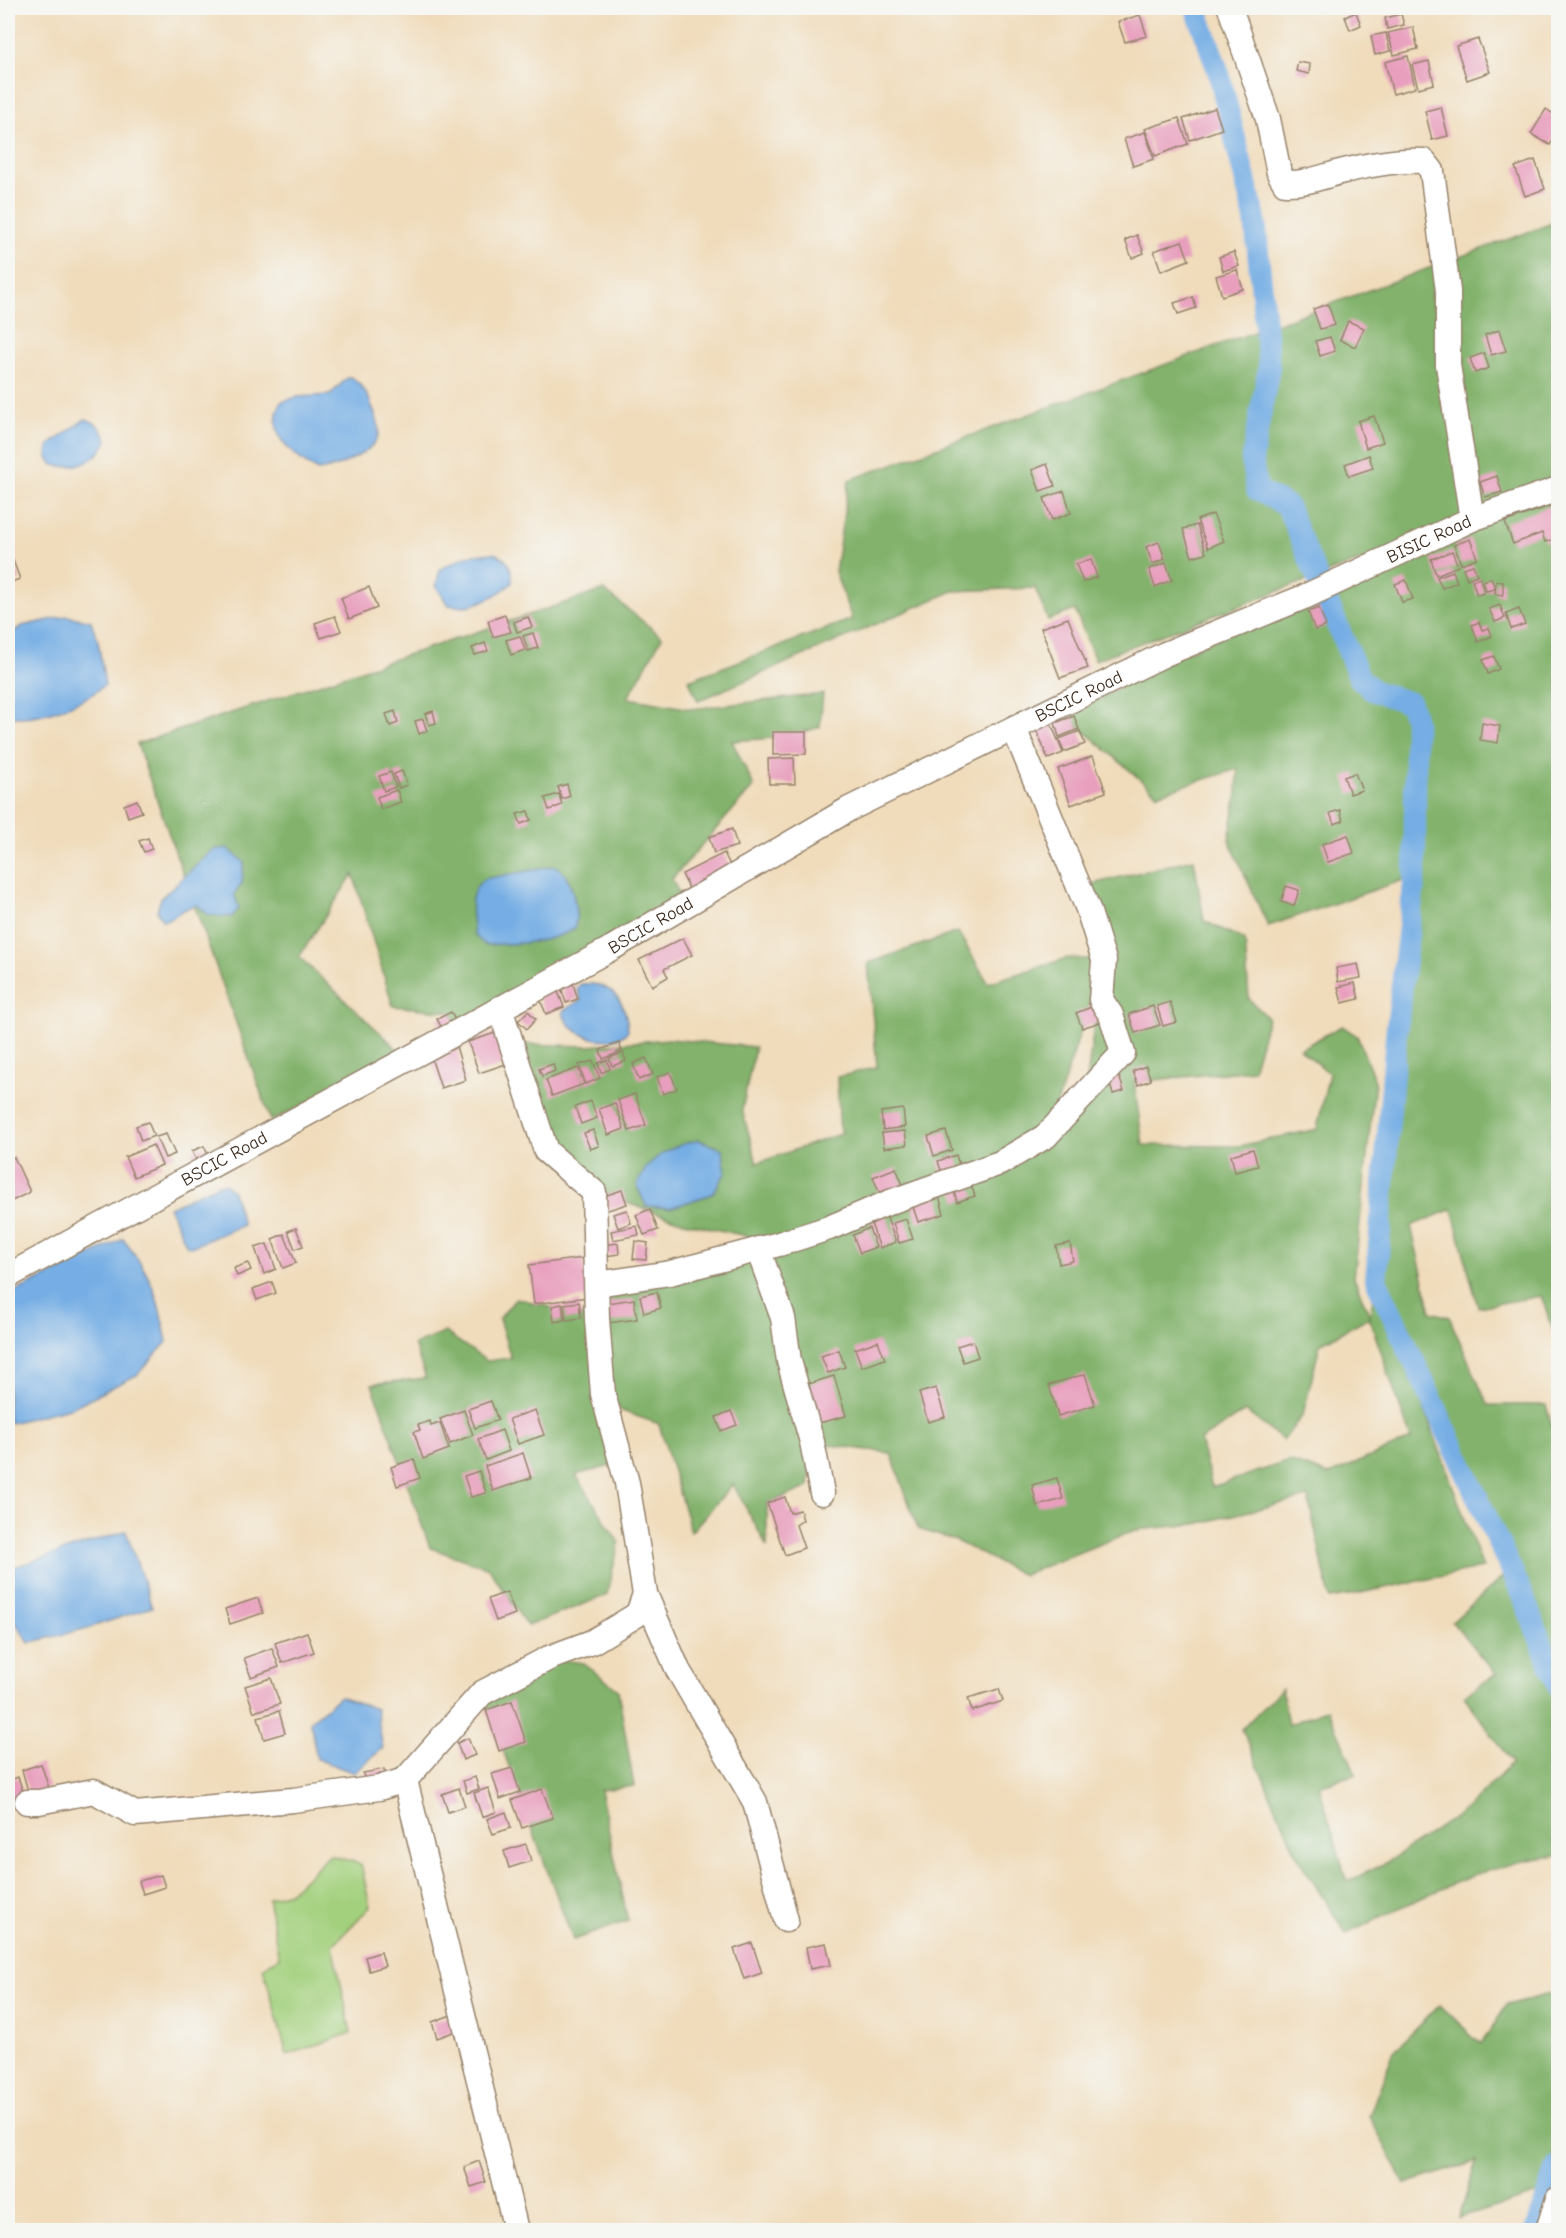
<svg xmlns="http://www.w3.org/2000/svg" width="1566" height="2238" viewBox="0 0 1566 2238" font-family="'Comic Neue',sans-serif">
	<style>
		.green { fill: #a3d07d; stroke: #6f7d4e; stroke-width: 1.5 }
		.forest { fill: #82b26c; stroke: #5e6e45; stroke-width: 1.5; fill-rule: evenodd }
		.water { fill: #75ade4; stroke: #586c81; stroke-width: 1.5 }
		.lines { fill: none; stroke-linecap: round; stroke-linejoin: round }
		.canal { stroke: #75ade4; stroke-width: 22 }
		.building { fill: #e89fbd }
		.street-casing { stroke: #96836c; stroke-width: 27 }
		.street { stroke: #fff; stroke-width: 24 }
		.labels { text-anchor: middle; stroke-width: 4.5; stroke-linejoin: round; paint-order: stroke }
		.street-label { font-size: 18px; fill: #3b2a1e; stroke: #f6f6f2 }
	</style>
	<rect width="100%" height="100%" fill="#f6f6f2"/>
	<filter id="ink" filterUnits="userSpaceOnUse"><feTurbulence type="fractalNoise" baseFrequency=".0167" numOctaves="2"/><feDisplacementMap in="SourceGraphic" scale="12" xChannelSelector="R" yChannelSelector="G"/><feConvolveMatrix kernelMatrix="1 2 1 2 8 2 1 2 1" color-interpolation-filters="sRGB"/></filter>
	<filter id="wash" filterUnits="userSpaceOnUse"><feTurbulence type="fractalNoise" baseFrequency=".008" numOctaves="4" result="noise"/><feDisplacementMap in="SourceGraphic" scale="24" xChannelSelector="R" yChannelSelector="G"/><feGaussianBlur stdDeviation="1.35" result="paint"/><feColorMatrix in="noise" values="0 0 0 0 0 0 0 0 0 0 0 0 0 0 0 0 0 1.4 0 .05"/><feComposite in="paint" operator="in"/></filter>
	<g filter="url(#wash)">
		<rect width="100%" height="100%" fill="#f0dcbb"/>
		<polygon class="green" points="330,1855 361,1864 370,1907 333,1945 351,2033 287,2055 263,1967 279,1958 268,1898 290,1892"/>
		<g class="forest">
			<polygon points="1558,221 1558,486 1095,660 1075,610 1048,620 1035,588 953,591 698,701 689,680 852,619 835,572 849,480"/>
			<path d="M1558,489V1344L1541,1296L1478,1307L1452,1209L1411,1226L1431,1312L1449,1317L1488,1405H1546L1558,1448V1856C1482,1862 1415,1902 1346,1934L1298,1858L1242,1729L1282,1688L1288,1725L1328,1709L1356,1774L1319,1786L1347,1882L1389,1861L1468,1808L1512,1763L1464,1696L1496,1674L1452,1622L1508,1572L1381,1291L1483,1568L1330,1599L1308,1497L1196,1524L1135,1530L1023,1575L956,1541L918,1529L891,1453L813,1443L809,1487L767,1504V1547L733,1484L691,1532L659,1424L622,1411L612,1402L622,1463L576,1475L619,1543L607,1595L527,1626L489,1568L430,1548L372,1384L426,1378L414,1345L445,1332L487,1361L511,1358L499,1319L516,1298L597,1319V1284L777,1243L684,1222L594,1192L546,1151L521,1044L588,1046L669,1039L755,1047L742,1110L757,1163L840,1134L837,1077L877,1067L868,963L958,932L988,983L1068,958L1104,960L1084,886L1194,859L1204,921L1245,940L1249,999L1268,1018L1253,1070L1134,1082L1143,1145L1239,1146L1317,1129L1329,1073L1300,1049L1342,1026L1357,1036L1375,1081L1354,1278L1370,1316L1376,1280L1396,1036L1415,876L1268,926L1229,840L1237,794L1238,769L1157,794L1068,717L1166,661ZM1102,965L1085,1095L1047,1135ZM1369,1317L1411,1439L1329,1475L1289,1461L1212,1487L1200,1440L1245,1411L1283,1440L1303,1415L1320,1344Z"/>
			<polygon points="604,590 662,637 628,698 691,709 823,694 820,727 787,737 732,741 754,786 672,879 681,898 457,1025 451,1012 393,1006 353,874 299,957 404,1055 271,1121 137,744"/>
			<polygon points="549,1658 583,1663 618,1690 634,1786 600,1790 628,1921 573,1940 482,1693"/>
			<polygon points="1558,1992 1558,2188 1459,2218 1477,2161 1405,2184 1369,2116 1394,2051 1440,2005 1481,2044 1507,2005"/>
		</g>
		<g class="water">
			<path d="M352,377C363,386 368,395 373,409C376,418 381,426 378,436C372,454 334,469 318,471C292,455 265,436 281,402L297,397L330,395L347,378Z"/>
			<path d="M85,419C97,422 102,429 107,440C99,461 74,470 53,465L47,456L48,446Z"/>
			<path d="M492,553C506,555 514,569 512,583C496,597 470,611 448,605L436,586L440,569L466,556Z"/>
			<path d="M67,616L91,621L98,641L105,685C82,704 37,721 8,716V635L22,626Z"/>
			<path d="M227,848L244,862L242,883L234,894L239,908L232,917L209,915L197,905C184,907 176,917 163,921L157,911L161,898L213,850Z"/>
			<path d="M554,866C572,871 579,912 575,928C548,945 515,943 485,945L474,935C472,914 466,893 484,879Z"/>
			<path d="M581,984C612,981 627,1002 628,1031C613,1050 565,1036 563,1011L581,1000L577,988Z"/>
			<path d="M699,1140L722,1149L726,1172L712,1194L670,1208L646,1206L637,1186C646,1158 670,1146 699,1140Z"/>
			<polygon points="219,1184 225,1184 233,1192 243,1225 191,1247 187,1246 169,1207"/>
			<path d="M123,1239C153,1276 158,1297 167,1342L137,1375L73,1407L11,1423L8,1421V1295Z"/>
			<polygon points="126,1531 152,1607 88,1628 29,1643 8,1611 14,1567"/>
			<polygon points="340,1696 376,1709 383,1748 354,1773 317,1759 310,1721"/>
		</g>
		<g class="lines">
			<g class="canal">
				<polyline points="1196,8 1219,74 1255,219 1269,367 1252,460 1257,490 1287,506 1360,679 1374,691 1410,703 1415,721 1415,875 1396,1036 1376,1280 1521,1591 1558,1685"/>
				<polyline points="1536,2230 1558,2165"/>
			</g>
		</g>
		<g id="blocks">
			<g class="building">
				<polygon points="1356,12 1361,25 1350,30 1345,17"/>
				<polygon points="1401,14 1404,25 1387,29 1385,18"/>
				<polygon points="1140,15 1147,36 1125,42 1118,22"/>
				<polygon points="1413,27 1418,49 1394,55 1388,33"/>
				<polygon points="1386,33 1390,51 1375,55 1371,36"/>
				<polygon points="1478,39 1490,72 1467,80 1456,46"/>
				<polygon points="1408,56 1415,88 1393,94 1385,62"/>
				<polygon points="1429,61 1434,84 1418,88 1412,65"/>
				<polygon points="1298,62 1310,64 1309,74 1296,71"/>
				<polygon points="1441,107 1448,136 1432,140 1425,111"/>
				<polygon points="1215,108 1222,129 1190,140 1183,119"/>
				<polygon points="1546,109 1558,117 1558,131 1550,145 1531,134"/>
				<polygon points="1179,118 1188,144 1155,156 1145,129"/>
				<polygon points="1145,132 1154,159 1133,166 1124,139"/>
				<polygon points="1535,160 1545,189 1525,196 1515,167"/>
				<polygon points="1137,235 1144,253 1132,258 1125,240"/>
				<polygon points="1182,241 1189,260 1161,271 1154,251"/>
				<polygon points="1234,252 1239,266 1223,271 1219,257"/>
				<polygon points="1237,270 1243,289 1222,296 1216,276"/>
				<polygon points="1193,297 1196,308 1178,314 1174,303"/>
				<polygon points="1328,304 1335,325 1320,329 1313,309"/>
				<polygon points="1348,321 1364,328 1355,347 1340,340"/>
				<polygon points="1499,330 1506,351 1491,355 1485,335"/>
				<polygon points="1330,337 1335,351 1320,356 1315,341"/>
				<polygon points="1484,353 1489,368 1475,373 1470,358"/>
				<polygon points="1374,416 1383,442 1366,448 1358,421"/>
				<polygon points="1369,455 1373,468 1349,476 1345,464"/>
				<polygon points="1047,464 1055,486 1040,491 1032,470"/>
				<polygon points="1497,476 1502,492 1485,497 1480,482"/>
				<polygon points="1064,491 1071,513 1052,520 1044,498"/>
				<polygon points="1558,503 1558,538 1545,542 1542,533 1513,544 1505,522"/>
				<polygon points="1213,514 1224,541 1208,548 1197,520"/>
				<polygon points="1197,525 1206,553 1192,557 1183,529"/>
				<polygon points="1470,539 1477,558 1461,564 1454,545"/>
				<polygon points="1159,542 1165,559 1153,564 1146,547"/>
				<polygon points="8,547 20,579 8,583"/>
				<polygon points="1452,551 1458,566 1436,575 1431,559"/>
				<polygon points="1091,559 1097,577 1083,582 1076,564"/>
				<polygon points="1166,563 1172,580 1155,587 1149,569"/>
				<polygon points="1473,565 1477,575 1467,579 1463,568"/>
				<polygon points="1453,571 1457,582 1442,588 1437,577"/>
				<polygon points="1480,578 1484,593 1477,595 1472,580"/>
				<polygon points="1491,578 1495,589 1486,591 1483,581"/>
				<polygon points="1406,580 1413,599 1402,602 1395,584"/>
				<polygon points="1496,581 1503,582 1503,595 1495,594"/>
				<polygon points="369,587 377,608 349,619 341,598"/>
				<polygon points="1500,605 1505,618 1495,622 1489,609"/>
				<polygon points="1319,608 1326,626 1315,630 1308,612"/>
				<polygon points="1519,609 1525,624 1511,629 1506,614"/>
				<polygon points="505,615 511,632 493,637 488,621"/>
				<polygon points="335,616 341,631 321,638 315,623"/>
				<polygon points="528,617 532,627 517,632 514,622"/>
				<polygon points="1068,618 1088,668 1060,678 1041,628"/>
				<polygon points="1479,622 1482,630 1489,628 1492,636 1478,642 1472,625"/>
				<polygon points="533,633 538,648 528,651 523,636"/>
				<polygon points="520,636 525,650 511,655 506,640"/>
				<polygon points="485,643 488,651 475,655 472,648"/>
				<polygon points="1494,656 1499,669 1488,674 1483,660"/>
				<polygon points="395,711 398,723 390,726 386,714"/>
				<polygon points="433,711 436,723 429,725 425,714"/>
				<polygon points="1074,716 1079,729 1059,737 1055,723"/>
				<polygon points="423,719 427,731 419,734 415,721"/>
				<polygon points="1051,723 1063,753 1048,759 1036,729"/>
				<polygon points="1482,723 1500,726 1498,743 1480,740"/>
				<polygon points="1080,731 1085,744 1064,752 1059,739"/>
				<polygon points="773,732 806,732 806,754 773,755"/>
				<polygon points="1093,756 1106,792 1071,805 1058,769"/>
				<polygon points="794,758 795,784 769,784 768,759"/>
				<polygon points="402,771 407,785 399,788 394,774"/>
				<polygon points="391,772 396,787 384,791 379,776"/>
				<polygon points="1355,773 1362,790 1350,794 1344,777"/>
				<polygon points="567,784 570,796 562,799 558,787"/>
				<polygon points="397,790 401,802 381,809 377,797"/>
				<polygon points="559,794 562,805 549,810 545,798"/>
				<polygon points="137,800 142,812 128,817 124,805"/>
				<polygon points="1340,810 1343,821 1334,824 1330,813"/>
				<polygon points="528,811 531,820 521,824 517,814"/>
				<polygon points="732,829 737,846 714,853 709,837"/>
				<polygon points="1348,835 1354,853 1328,862 1322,844"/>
				<polygon points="148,838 152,849 144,852 139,841"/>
				<polygon points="724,853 733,871 691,893 682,874"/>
				<polygon points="1286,886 1299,890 1294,906 1281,902"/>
				<polygon points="683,938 692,955 664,969 668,977 652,986 639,960"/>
				<polygon points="1358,964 1361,978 1338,982 1336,968"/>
				<polygon points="572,981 578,999 566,1003 560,984"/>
				<polygon points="1355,983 1359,999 1342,1003 1338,987"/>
				<polygon points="555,984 564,1007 546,1014 537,992"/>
				<polygon points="1170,1002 1177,1022 1163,1026 1157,1006"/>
				<polygon points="1094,1006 1100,1022 1082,1028 1076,1013"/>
				<polygon points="1153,1006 1160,1025 1135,1033 1129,1014"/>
				<polygon points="528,1011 536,1019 527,1029 518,1021"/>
				<polygon points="451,1012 457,1025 444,1032 437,1019"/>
				<polygon points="495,1033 506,1064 479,1073 468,1042"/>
				<polygon points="455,1043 466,1080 441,1088 429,1051"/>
				<polygon points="619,1043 622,1051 603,1059 600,1050"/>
				<polygon points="623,1053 626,1061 612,1066 609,1058"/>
				<polygon points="646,1058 653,1074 639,1080 633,1064"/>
				<polygon points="607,1060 610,1069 601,1073 598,1063"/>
				<polygon points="593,1061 600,1078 586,1084 579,1065"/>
				<polygon points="553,1064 555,1071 542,1076 539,1069"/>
				<polygon points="1146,1066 1151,1080 1138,1085 1133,1071"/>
				<polygon points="578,1068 584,1084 552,1096 546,1080"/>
				<polygon points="670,1072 677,1089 663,1094 657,1077"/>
				<polygon points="1118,1073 1124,1091 1113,1094 1107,1076"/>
				<polygon points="635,1094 646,1125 629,1131 618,1100"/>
				<polygon points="591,1101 597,1118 581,1124 575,1107"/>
				<polygon points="615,1103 624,1129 608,1135 599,1109"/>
				<polygon points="903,1109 905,1127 883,1130 881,1112"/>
				<polygon points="148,1122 154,1136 141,1141 136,1126"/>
				<polygon points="593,1130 599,1146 590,1149 584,1133"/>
				<polygon points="905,1131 907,1145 884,1148 882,1133"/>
				<polygon points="946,1131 952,1150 934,1156 928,1136"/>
				<polygon points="166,1134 175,1154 165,1158 156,1137"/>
				<polygon points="153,1145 162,1165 134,1177 125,1157"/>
				<polygon points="204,1146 211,1161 199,1166 192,1151"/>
				<polygon points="1253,1149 1258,1166 1235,1172 1231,1155"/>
				<polygon points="956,1155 962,1174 944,1180 938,1161"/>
				<polygon points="14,1157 30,1192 8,1203 8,1160"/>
				<polygon points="896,1168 903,1185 880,1194 873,1177"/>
				<polygon points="969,1179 975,1196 957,1202 952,1184"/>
				<polygon points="622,1190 627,1204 605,1211 601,1197"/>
				<polygon points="939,1196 944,1214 918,1222 912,1204"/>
				<polygon points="650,1209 658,1230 644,1235 636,1215"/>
				<polygon points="627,1210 631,1223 618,1228 613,1214"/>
				<polygon points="886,1215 896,1242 880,1248 870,1221"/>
				<polygon points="906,1219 913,1239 899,1243 893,1223"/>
				<polygon points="637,1226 639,1235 613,1240 611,1231"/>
				<polygon points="296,1228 303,1246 295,1249 288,1231"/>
				<polygon points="869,1228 876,1247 860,1253 853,1235"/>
				<polygon points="284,1234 296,1263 283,1268 272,1239"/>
				<polygon points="635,1241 648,1243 646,1260 633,1259"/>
				<polygon points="618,1243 619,1254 605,1256 603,1245"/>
				<polygon points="1070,1243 1073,1261 1059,1264 1056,1246"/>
				<polygon points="267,1244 276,1269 264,1274 255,1248"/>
				<polygon points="583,1258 588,1297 534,1304 529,1265"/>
				<polygon points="248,1263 251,1270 237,1276 234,1268"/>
				<polygon points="272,1282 276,1293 257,1300 253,1289"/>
				<polygon points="657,1292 661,1308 644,1313 640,1296"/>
				<polygon points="634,1299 637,1319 609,1323 607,1303"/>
				<polygon points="579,1302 581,1318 566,1320 564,1304"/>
				<polygon points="562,1304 564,1320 554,1322 552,1306"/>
				<polygon points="878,1341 885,1359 862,1367 855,1349"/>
				<polygon points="973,1341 978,1357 963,1362 957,1346"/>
				<polygon points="839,1350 845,1367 828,1373 821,1356"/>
				<polygon points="1085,1374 1095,1405 1058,1416 1049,1385"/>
				<polygon points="834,1376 846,1416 819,1423 808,1384"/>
				<polygon points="936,1388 945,1417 928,1422 919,1393"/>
				<polygon points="491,1401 498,1420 475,1428 468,1409"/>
				<polygon points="464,1410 473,1435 450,1444 440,1419"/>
				<polygon points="535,1410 544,1435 518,1444 509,1419"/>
				<polygon points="731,1411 737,1425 721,1431 716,1417"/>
				<polygon points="430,1421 431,1426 440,1423 449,1449 423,1459 414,1432 420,1430 418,1425"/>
				<polygon points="502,1430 509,1451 486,1460 478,1439"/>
				<polygon points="523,1453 531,1478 493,1491 485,1466"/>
				<polygon points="414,1459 420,1478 397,1486 391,1467"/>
				<polygon points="479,1471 486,1493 471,1497 464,1476"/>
				<polygon points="1057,1478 1063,1499 1037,1506 1032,1485"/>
				<polygon points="785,1497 790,1513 800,1510 803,1520 796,1525 804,1548 785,1555 767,1503"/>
				<polygon points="507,1592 515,1614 496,1621 488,1599"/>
				<polygon points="258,1598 263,1613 230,1624 225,1609"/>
				<polygon points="307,1632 314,1652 282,1663 275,1643"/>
				<polygon points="272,1648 279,1667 251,1677 244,1658"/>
				<polygon points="271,1678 280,1704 254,1712 245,1686"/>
				<polygon points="999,1689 1003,1701 972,1711 968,1698"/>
				<polygon points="512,1701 526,1742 499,1751 486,1710"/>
				<polygon points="279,1711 285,1733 264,1739 258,1717"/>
				<polygon points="468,1738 475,1755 463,1760 457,1743"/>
				<polygon points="41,1764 49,1788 29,1795 22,1770"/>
				<polygon points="512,1768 520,1792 500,1799 492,1774"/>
				<polygon points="384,1769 387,1783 366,1787 363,1773"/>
				<polygon points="18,1777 25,1797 9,1803 8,1781"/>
				<polygon points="475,1777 479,1789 467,1793 463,1781"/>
				<polygon points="459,1788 465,1806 448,1812 442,1794"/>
				<polygon points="488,1788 496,1812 482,1817 474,1793"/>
				<polygon points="542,1789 553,1818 522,1828 512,1800"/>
				<polygon points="506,1812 511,1828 493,1834 487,1819"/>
				<polygon points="526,1844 531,1861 509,1868 504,1851"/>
				<polygon points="161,1875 165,1887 143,1894 139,1881"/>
				<polygon points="752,1943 762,1973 744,1979 734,1949"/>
				<polygon points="826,1943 831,1965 810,1969 806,1947"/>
				<polygon points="381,1952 385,1966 369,1971 365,1957"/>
				<polygon points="454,2014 459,2030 437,2038 432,2022"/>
				<polygon points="479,2161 486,2182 471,2187 464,2167"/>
			</g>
		</g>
	</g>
	<g filter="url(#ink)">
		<use href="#blocks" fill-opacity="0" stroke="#96836c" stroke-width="1.5"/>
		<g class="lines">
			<defs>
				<g id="street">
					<path d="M1230,8L1268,119L1279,173L1285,183C1304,184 1322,177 1340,172C1367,165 1396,159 1424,161L1432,171L1448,291V365L1472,519"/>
					<polyline points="500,1008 546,1151 594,1192 597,1319 603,1394 627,1483 645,1594 638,1614 592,1642 549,1658 482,1693 405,1780 516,2230"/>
					<polyline points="758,1249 783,1318 789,1361 812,1442 822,1493"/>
					<path id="s1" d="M8,1276L612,948L849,809L1165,654L1304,597L1472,519L1558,489"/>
					<polyline points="597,1284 670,1273 779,1244 829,1228 890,1202 1000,1163 1046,1136 1123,1053 1111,1015 1101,1000 1104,960 1088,909 1014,728"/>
					<polyline points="645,1594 678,1670 755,1802 786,1920"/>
					<polyline points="27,1802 39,1802 94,1791 135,1814 293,1800 379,1788 405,1780"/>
					<polyline points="1548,2230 1558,2199"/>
				</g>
			</defs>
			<use href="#street" class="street-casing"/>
			<use href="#street" class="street"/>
		</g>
	</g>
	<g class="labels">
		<g class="street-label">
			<text dy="6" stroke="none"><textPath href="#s1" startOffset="1602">BISIC Road</textPath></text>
			<text dy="6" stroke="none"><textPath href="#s1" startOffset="1218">BSCIC Road</textPath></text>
			<text dy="6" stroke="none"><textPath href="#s1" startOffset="732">BSCIC Road</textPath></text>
			<text dy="6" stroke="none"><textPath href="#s1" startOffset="246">BSCIC Road</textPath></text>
		</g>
	</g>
	<rect width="1566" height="2238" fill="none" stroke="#f6f6f2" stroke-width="30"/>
</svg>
